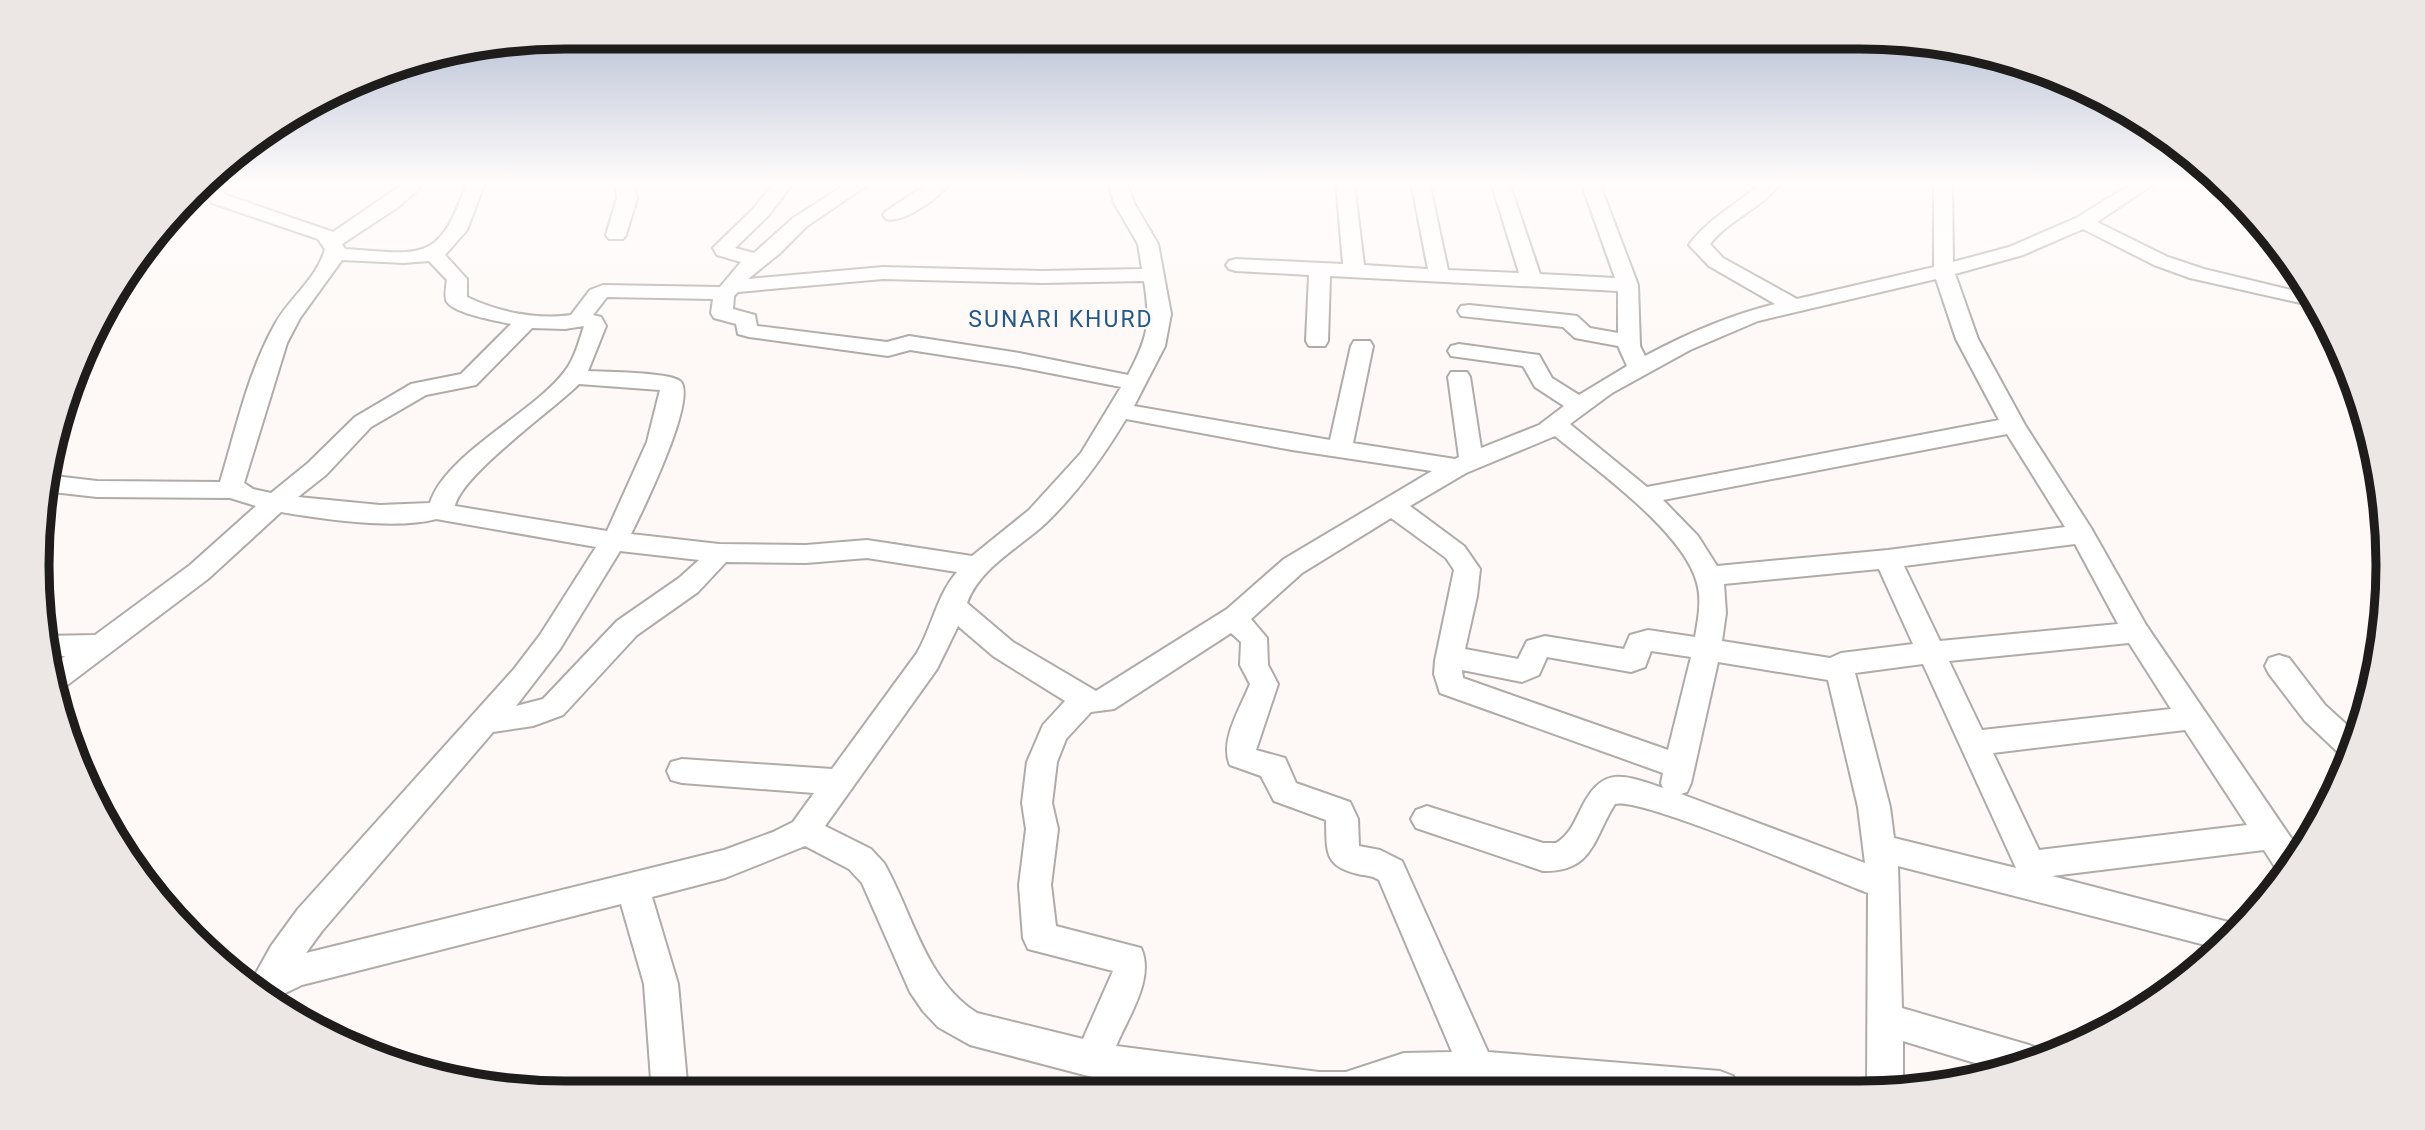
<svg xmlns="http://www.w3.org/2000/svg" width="2425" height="1130" viewBox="0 0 2425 1130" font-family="Roboto,sans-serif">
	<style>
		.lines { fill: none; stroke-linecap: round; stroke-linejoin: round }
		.street-casing { stroke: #afaba9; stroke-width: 4 }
		.street { fill: #fff; fill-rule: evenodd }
		.labels { text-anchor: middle; stroke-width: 5; stroke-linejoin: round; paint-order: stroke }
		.quarter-label { font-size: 23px; letter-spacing: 2px; fill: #22588a; stroke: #fef9f7 }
		.rim { fill: none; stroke: #1f1d1c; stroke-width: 9 }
	</style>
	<rect width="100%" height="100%" fill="#fef9f7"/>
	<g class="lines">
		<defs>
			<g id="street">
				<path d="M213,182H231L224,193L226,195L333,232L406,182H426L401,205L342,244L345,249C423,254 439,264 467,182H485L467,230L445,255L467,279V297C498,312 537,320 571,315L590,290L603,285L720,287L741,262L717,255L713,248L754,208L775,182H794L768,216L735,248L754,253L793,218L850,182H872L807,226L779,254L748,279L883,267L1042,271L1142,269L1138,244L1114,203L1108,182H1126L1134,203L1158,244L1171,314L1165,346L1134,406L1330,440L1351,346L1354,341H1370L1373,346L1353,443L1455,459L1459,457L1448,377L1451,372H1467L1470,377L1481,448L1539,425L1564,406L1535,387L1523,366L1451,356L1448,351L1451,346L1459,344L1539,355L1552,378L1579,395L1627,366L1618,346L1575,338L1563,327L1461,316L1458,311L1461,306L1469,305L1569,315L1577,316L1590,328L1618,333V291L1330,276L1328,341L1325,346H1309L1306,341L1309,275L1236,271L1229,269L1226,265L1229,261L1236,259L1343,264L1336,182H1354L1364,265L1428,269L1411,182H1429L1448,270L1519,273L1491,182H1509L1540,274L1615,278L1581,182H1599L1638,285L1640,346L1645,356C1686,334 1730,315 1775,304L1709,266L1689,245C1708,218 1738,205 1761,182H1781C1762,209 1729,219 1710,244L1723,258L1797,299L1934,267V182H1952L1953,262L2009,247L2076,218L2135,182H2157L2097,222L2168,257L2204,269L2312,295L2318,307L2190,278L2154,265L2083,229L2023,255L1955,274L1978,339L2025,425L2091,528L2146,625L2300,851L2285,877L2280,875L2264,850L2052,876L2240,925L2217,948L1898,866L1902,1008L2029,1045L2042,1050L2045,1058L1998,1070L1903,1041V1089H1867L1868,893C1831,879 1640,796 1615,804C1593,838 1594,872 1543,871L1416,828L1411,819L1416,810L1427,806L1543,843H1556C1568,836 1573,825 1579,813C1601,766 1619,773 1663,788L1661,783L1663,773L1440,693L1434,674L1435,661L1454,570L1446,558L1391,518L1302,573L1251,619L1267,638L1268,665L1278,684L1256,750L1285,758L1296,783L1350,802L1358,819L1359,846L1380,850L1402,861L1488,1052L1720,1071L1733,1076L1738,1089L1518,1090L1477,1087L1399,1090L1179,1091L1092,1077L970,1045L938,1027L923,1011L910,992L862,883L849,869L805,846L725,878L652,897L678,984L688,1093H652L644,984L621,904L302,985L275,998L246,980L247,978L256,973L271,946L298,909L514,669L540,635L596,547L436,519C396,530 322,519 281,512L208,579L62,689L56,691L47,669L65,656H46L44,636L95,635L190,565L256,506L230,498L97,497L44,491L46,475L97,481L220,482C236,429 248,372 275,324C289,298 317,279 325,249L318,239L212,203L205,194ZM342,260L404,263L429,261L447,280C446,286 444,297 447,302C455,314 498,321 511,324L461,374L411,384L355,417L308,463L271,493L253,489L244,483L287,343L300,318ZM883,279L1042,283L1144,281C1151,323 1148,337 1128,375L1019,353L909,336L887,342L757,326L755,315L733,309L734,296L738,292ZM1936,279L1956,339L1999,420L1647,487L1570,424L1612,393L1690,350L1758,321ZM607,297L713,299L711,313L714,318L736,324L738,334L749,337L888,356L910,350L1019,367L1121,387L1081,453L1029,510L972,556L867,540L806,545L719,544L631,534C641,514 699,396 680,381C668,372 605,372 588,371L606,326L601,317L593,315ZM584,326C579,341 575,358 565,371C535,412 445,454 430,503L380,505L298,497L326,475L371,427L426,395L476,385L532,328L565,329ZM579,384L660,390L647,442L607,531L455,506C461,475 553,410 579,384ZM1126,419L1292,450L1432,471L1284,559L1227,609L1096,691L1013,642L967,603C980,567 1019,548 1046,523C1078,492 1103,457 1126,419ZM2007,434L2065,527L1888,550L1717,566L1698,536L1663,500ZM1555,436C1595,469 1684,532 1697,583C1702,600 1698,620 1695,637L1648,630L1630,635L1624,649L1545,636L1527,641L1518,659L1465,649L1477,596L1480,569L1464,546L1410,506L1466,473ZM2075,544L2118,624L1940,641L1904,566ZM620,551L699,560L679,578L617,621L543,699L516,706L560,649ZM867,558L957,572C937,595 932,627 917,653L832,769L682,759L671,762L667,771L671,780L682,783L814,793L793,822L773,832L724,850L306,953L322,931L493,732L533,726L563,715L637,635L698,592L726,562L806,563ZM1879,569L1913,644L1841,653L1830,658L1722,641L1726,613L1724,584ZM958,626L993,656L1065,701L1043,725L1027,762L1022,803L1026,829L1019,885L1023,938L1028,949L1113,971L1083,1039L977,1013C925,980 913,914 884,863L871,849L825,826L937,669ZM1231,633L1241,642L1240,665L1250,684C1241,707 1219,741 1230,765L1261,776L1274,801L1326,820C1327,850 1323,866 1358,874C1366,876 1372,875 1379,880L1452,1052L1404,1053L1346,1072H1319L1116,1046C1128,1017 1155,979 1141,948L1056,926L1051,885L1058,829L1052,803L1057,762L1066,739L1091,712L1114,709ZM2129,643L2171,709L1982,730L1949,661ZM1651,651L1691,657L1668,750L1463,678L1462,670L1522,682L1539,675L1547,657L1631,672L1645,667ZM1718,662L1828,680L1858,807L1865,863L1681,794L1687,792L1691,783ZM1923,664L2016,868L1894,838L1890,807L1855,673ZM2185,730L2247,825L2039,850L1993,753Z"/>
				<polygon points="615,182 633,182 637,198 626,235 623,239 609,239 606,235 617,198"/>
				<path d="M931,182H951C941,196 904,224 886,219L883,215L886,211Z"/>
				<polygon points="2279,655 2289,658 2325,705 2358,735 2350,760 2343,757 2305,721 2269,674 2265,666 2269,658"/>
			</g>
		</defs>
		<use href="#street" class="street-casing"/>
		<use href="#street" class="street"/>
	</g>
	<linearGradient id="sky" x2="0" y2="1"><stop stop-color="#afb9d0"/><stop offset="0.54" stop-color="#fffcfb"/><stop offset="1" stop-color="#fffcfb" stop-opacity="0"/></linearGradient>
	<rect width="2425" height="340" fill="url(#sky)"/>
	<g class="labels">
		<g class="quarter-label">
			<text x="1061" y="327">SUNARI KHURD</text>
		</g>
	</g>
	<path d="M0 0H2425V1130H0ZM565 49H1860A516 516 0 0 1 2376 565V565A516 516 0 0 1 1860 1081H565A516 516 0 0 1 49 565V565A516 516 0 0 1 565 49Z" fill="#ece7e5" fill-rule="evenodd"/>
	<path class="rim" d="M565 49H1860A516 516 0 0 1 2376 565V565A516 516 0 0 1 1860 1081H565A516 516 0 0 1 49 565V565A516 516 0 0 1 565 49Z"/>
</svg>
